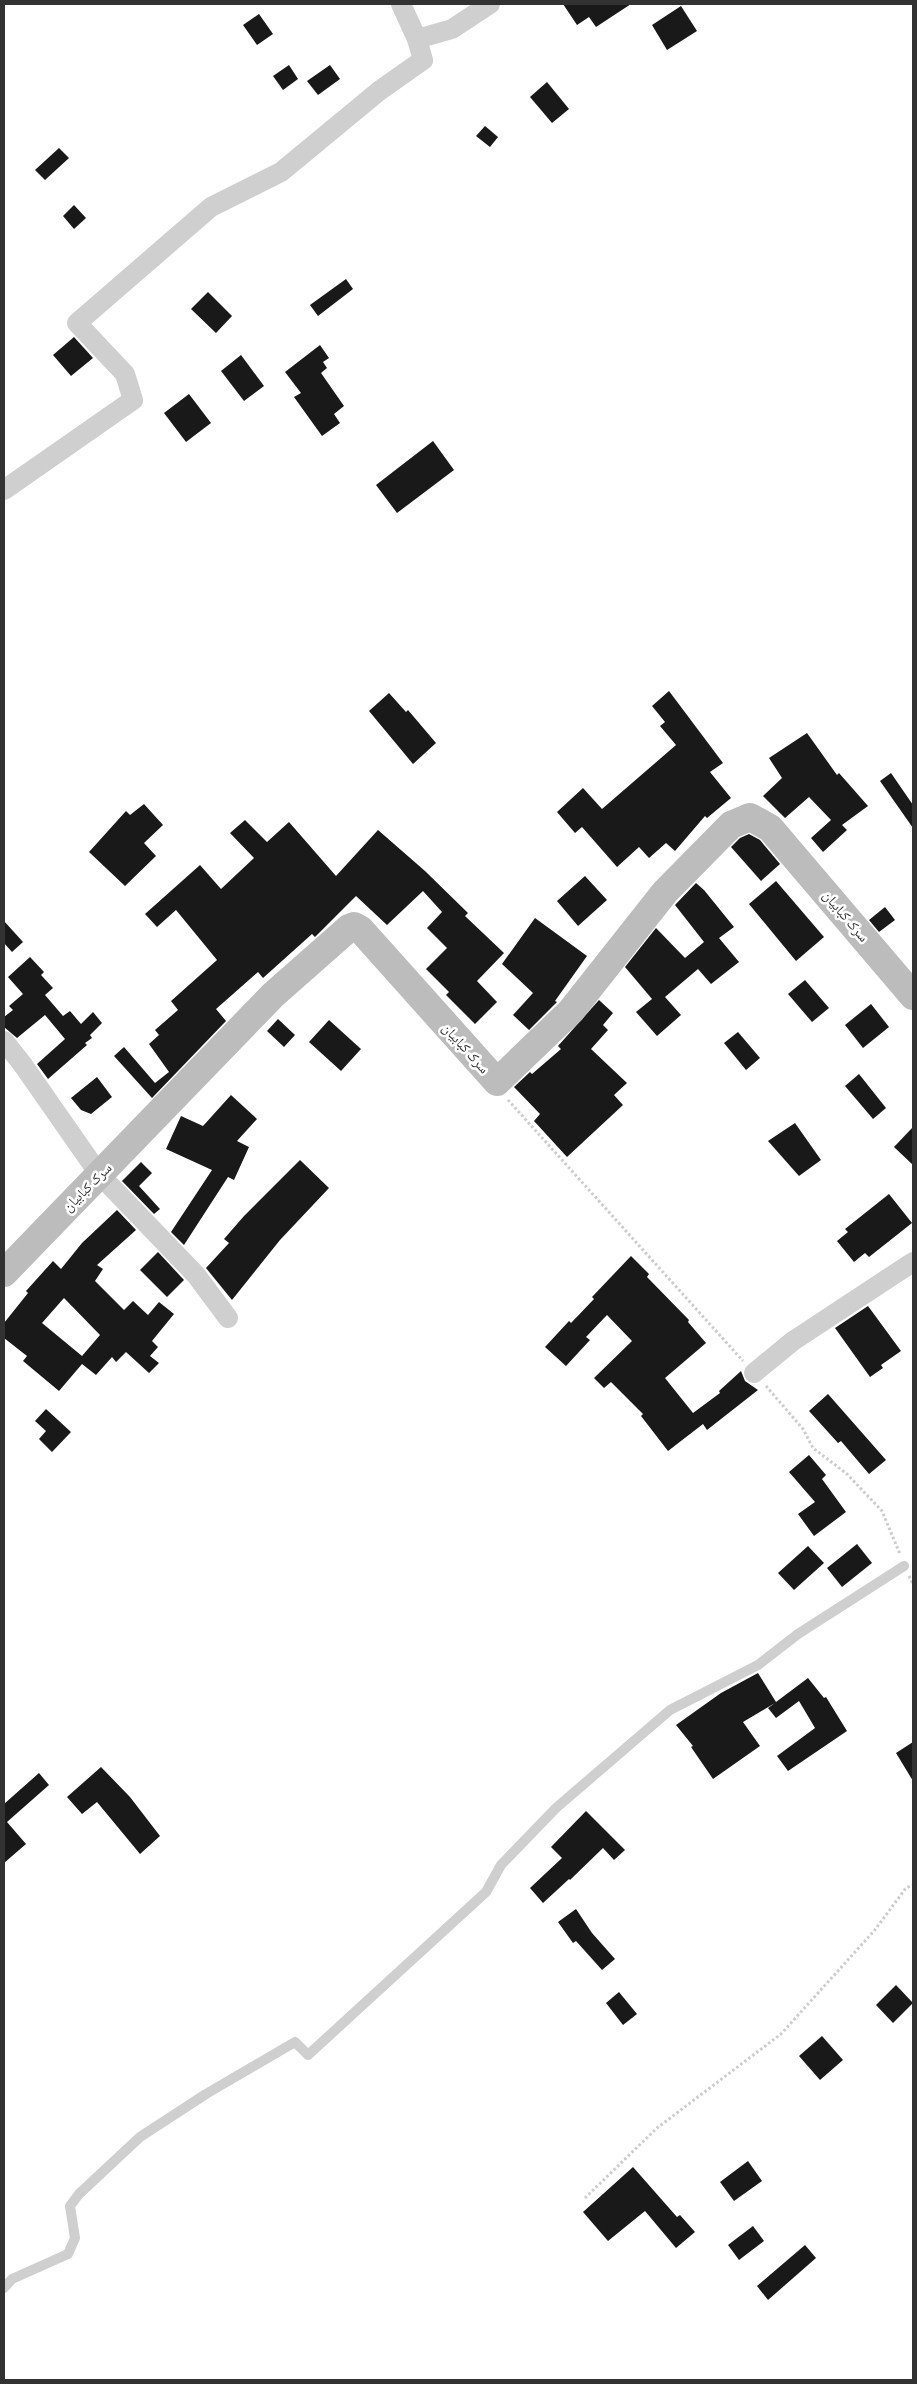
<svg xmlns="http://www.w3.org/2000/svg" width="917" height="2384" viewBox="0 0 917 2384" font-family="Manrope,'Noto Naskh Arabic',sans-serif">
	<style>
		.building { fill: #191919; fill-rule: evenodd }
		.lines { fill: none; stroke-linecap: round; stroke-linejoin: round }
		.path { stroke: #ccc; stroke-width: 3; stroke-dasharray: 2.5 2.5; stroke-linecap: butt }
		.lane { stroke: #cfcfcf; stroke-width: 10 }
		.street { stroke: #cfcfcf; stroke-width: 20 }
		.secondary { stroke: #bcbcbc; stroke-width: 28 }
		.labels { text-anchor: middle; stroke-width: 5; stroke-linejoin: round; paint-order: stroke }
		.street-label { font-size: 14px; fill: #323232; stroke: #fff }
	</style>
	<rect width="100%" height="100%" fill="#fff"/>
	<g class="building">
		<polygon points="563,4 631,4 596,27 589,17 577,25"/>
		<polygon points="681,6 697,31 667,50 652,25"/>
		<polygon points="259,14 273,34 257,45 243,25"/>
		<polygon points="289,65 298,79 283,90 273,76"/>
		<polygon points="330,65 340,79 318,95 307,81"/>
		<polygon points="547,82 569,109 552,123 530,97"/>
		<polygon points="485,126 498,137 490,147 476,136"/>
		<polygon points="59,148 69,158 45,180 35,170"/>
		<polygon points="74,205 86,218 74,229 63,216"/>
		<polygon points="346,279 353,289 318,316 310,305"/>
		<polygon points="208,292 232,316 216,333 191,309"/>
		<polygon points="74,337 93,358 71,376 53,355"/>
		<polygon points="320,345 329,358 323,362 327,368 321,373 344,406 334,414 340,423 322,436 294,397 301,393 285,372"/>
		<polygon points="241,355 264,386 244,401 221,371"/>
		<polygon points="189,394 211,423 186,442 164,413"/>
		<polygon points="433,441 454,470 397,513 376,485"/>
		<polygon points="669,691 723,763 710,772 731,798 707,818 705,816 675,851 666,843 649,858 639,847 617,867 582,827 575,833 557,812 583,788 602,809 676,745 660,726 665,722 652,706"/>
		<polygon points="389,693 406,712 408,710 436,743 413,764 369,711"/>
		<polygon points="807,733 837,775 839,773 868,806 842,825 847,830 823,852 811,838 831,820 809,797 785,818 763,796 782,778 769,758"/>
		<polygon points="891,773 913,805 913,828 880,781"/>
		<polygon points="144,804 163,825 144,843 156,856 125,886 89,852 126,811 130,815"/>
		<polygon points="245,820 267,842 289,822 336,876 378,830 425,871 468,913 465,916 504,953 477,981 497,1002 475,1024 446,995 449,992 426,969 447,948 427,928 442,912 423,891 387,925 356,896 315,937 312,934 263,978 258,972 216,1009 226,1021 152,1098 114,1056 124,1047 155,1083 169,1072 149,1044 159,1035 155,1030 178,1010 171,1001 217,960 176,910 157,927 145,914 200,865 221,889 254,858 230,833"/>
		<polygon points="749,834 760,840 780,864 761,881 731,847 740,838"/>
		<polygon points="585,876 607,900 578,926 557,901"/>
		<polygon points="776,881 824,937 796,961 749,904"/>
		<polygon points="696,883 704,890 734,927 719,938 739,962 711,984 698,969 665,997 681,1015 657,1036 636,1012 652,999 625,967 656,928 685,958 704,942 675,905"/>
		<polygon points="885,907 895,920 879,932 869,920"/>
		<polygon points="535,918 587,956 555,1001 557,1002 529,1030 513,1015 533,993 502,964"/>
		<polygon points="4,921 23,942 12,952 4,943"/>
		<polygon points="30,957 44,972 41,975 53,988 45,995 63,1016 70,1011 81,1024 93,1012 102,1023 90,1035 92,1038 85,1043 87,1045 48,1079 37,1064 65,1039 45,1015 17,1038 4,1027 4,1017 13,1010 9,1006 23,994 8,977"/>
		<polygon points="805,980 829,1008 812,1022 788,994"/>
		<polygon points="599,1000 613,1013 603,1025 608,1030 591,1049 627,1083 614,1095 623,1105 567,1157 534,1121 540,1114 514,1087 530,1072 532,1074 561,1049 558,1046"/>
		<polygon points="871,1004 889,1027 863,1048 845,1025"/>
		<polygon points="278,1019 295,1035 284,1047 267,1031"/>
		<polygon points="329,1020 361,1049 341,1071 309,1042"/>
		<polygon points="738,1032 760,1058 746,1070 724,1043"/>
		<polygon points="859,1074 886,1108 873,1119 845,1086"/>
		<polygon points="97,1077 112,1097 91,1114 81,1110 71,1098"/>
		<polygon points="231,1095 257,1119 237,1141 249,1147 234,1180 228,1177 184,1245 171,1232 212,1170 166,1149 181,1116 203,1126"/>
		<polygon points="795,1123 821,1160 799,1176 768,1141"/>
		<polygon points="913,1127 913,1165 894,1147"/>
		<polygon points="300,1160 329,1188 280,1240 232,1300 206,1268 229,1243 224,1239 244,1216"/>
		<polygon points="141,1162 152,1173 139,1186 160,1209 154,1214 122,1181"/>
		<polygon points="889,1194 912,1223 869,1257 865,1253 854,1262 837,1241 848,1232 845,1229"/>
		<path d="M117,1210L136,1230L97,1265L103,1269L95,1281L124,1310L133,1301L148,1315L159,1302L174,1314L152,1341L158,1347L150,1356L159,1363L149,1373L126,1352L116,1362L112,1357L96,1375L82,1364L59,1391L23,1361L27,1356L4,1338V1323L28,1293L26,1291L53,1261L61,1269L82,1243ZM64,1298L100,1335L82,1356L42,1323Z"/>
		<polygon points="158,1252 184,1280 167,1297 140,1270"/>
		<polygon points="631,1256 649,1274 647,1277 689,1320 688,1322 706,1343 665,1378 693,1413 720,1393 719,1391 741,1371 745,1381 758,1390 707,1430 703,1424 668,1451 641,1416 643,1414 611,1382 604,1388 594,1378 632,1341 607,1315 586,1337 590,1340 566,1366 545,1347 569,1321 571,1323 594,1299 592,1297"/>
		<polygon points="868,1306 901,1351 881,1365 883,1368 870,1377 835,1328"/>
		<polygon points="828,1394 886,1460 869,1474 841,1441 838,1443 809,1411"/>
		<polygon points="46,1409 71,1432 52,1452 39,1439 46,1431 35,1421"/>
		<polygon points="809,1455 826,1475 822,1479 846,1512 814,1536 798,1514 815,1502 789,1472"/>
		<polygon points="857,1544 872,1563 842,1587 827,1568"/>
		<polygon points="808,1546 824,1563 794,1590 778,1573"/>
		<polygon points="758,1673 776,1702 808,1678 824,1698 826,1697 847,1731 788,1771 777,1756 815,1728 799,1701 776,1718 768,1708 775,1703 743,1722 760,1746 713,1779 691,1747 693,1746 676,1725 721,1693"/>
		<polygon points="913,1742 913,1781 896,1753"/>
		<polygon points="101,1767 130,1797 160,1836 140,1854 97,1802 82,1814 67,1797"/>
		<polygon points="39,1773 49,1785 7,1822 26,1844 4,1863 4,1804"/>
		<polygon points="586,1811 625,1850 614,1860 603,1848 570,1880 569,1879 543,1903 530,1888 562,1858 551,1847"/>
		<polygon points="576,1909 592,1933 615,1959 602,1970 576,1941 573,1943 558,1922"/>
		<polygon points="896,1985 913,2003 893,2023 876,2005"/>
		<polygon points="619,1992 637,2014 623,2025 606,2003"/>
		<polygon points="822,2036 843,2060 820,2080 799,2056"/>
		<polygon points="748,2161 762,2181 734,2201 720,2182"/>
		<polygon points="633,2167 677,2217 680,2215 695,2232 676,2248 645,2211 608,2241 583,2212"/>
		<polygon points="753,2226 764,2241 739,2260 728,2245"/>
		<polygon points="805,2245 816,2258 768,2300 757,2286"/>
	</g>
	<g class="lines">
		<g class="path">
			<polyline points="508,1100 743,1361"/>
			<polyline points="766,1386 803,1429 813,1448 847,1474 882,1511 900,1554"/>
			<polyline points="909,1576 913,1584"/>
			<polyline points="585,2198 657,2128 781,2034 874,1931 906,1888 913,1885"/>
		</g>
		<polyline class="lane" points="4,2288 12,2279 68,2254 75,2238 70,2206 79,2194 140,2137 206,2094 295,2042 308,2055 486,1892 501,1865 556,1808 670,1710 758,1665 798,1634 904,1566"/>
		<g class="street">
			<polyline points="417,39 452,29 490,4"/>
			<polyline points="4,490 133,400 125,374 77,323 211,207 281,172 379,91 423,60 417,39 401,4"/>
			<polyline points="4,1041 23,1065 99,1174 196,1275 228,1318"/>
			<polyline points="754,1373 793,1341 913,1262"/>
		</g>
		<polyline class="secondary" points="4,1273 273,995 349,928 354,926 361,930 497,1082 571,1011 665,892 731,825 750,817 770,828 913,996"/>
	</g>
	<g class="labels">
		<g class="street-label">
			<text transform="translate(846 916) rotate(50)" y="5">سرک کبابیان</text>
			<text transform="translate(466 1048) rotate(48)" y="5">سرک کبابیان</text>
			<text transform="translate(87 1187) rotate(-45)" y="5">سرک کبابیان</text>
		</g>
	</g>
	<rect width="917" height="2384" fill="none" stroke="#323232" stroke-width="10"/>
</svg>
